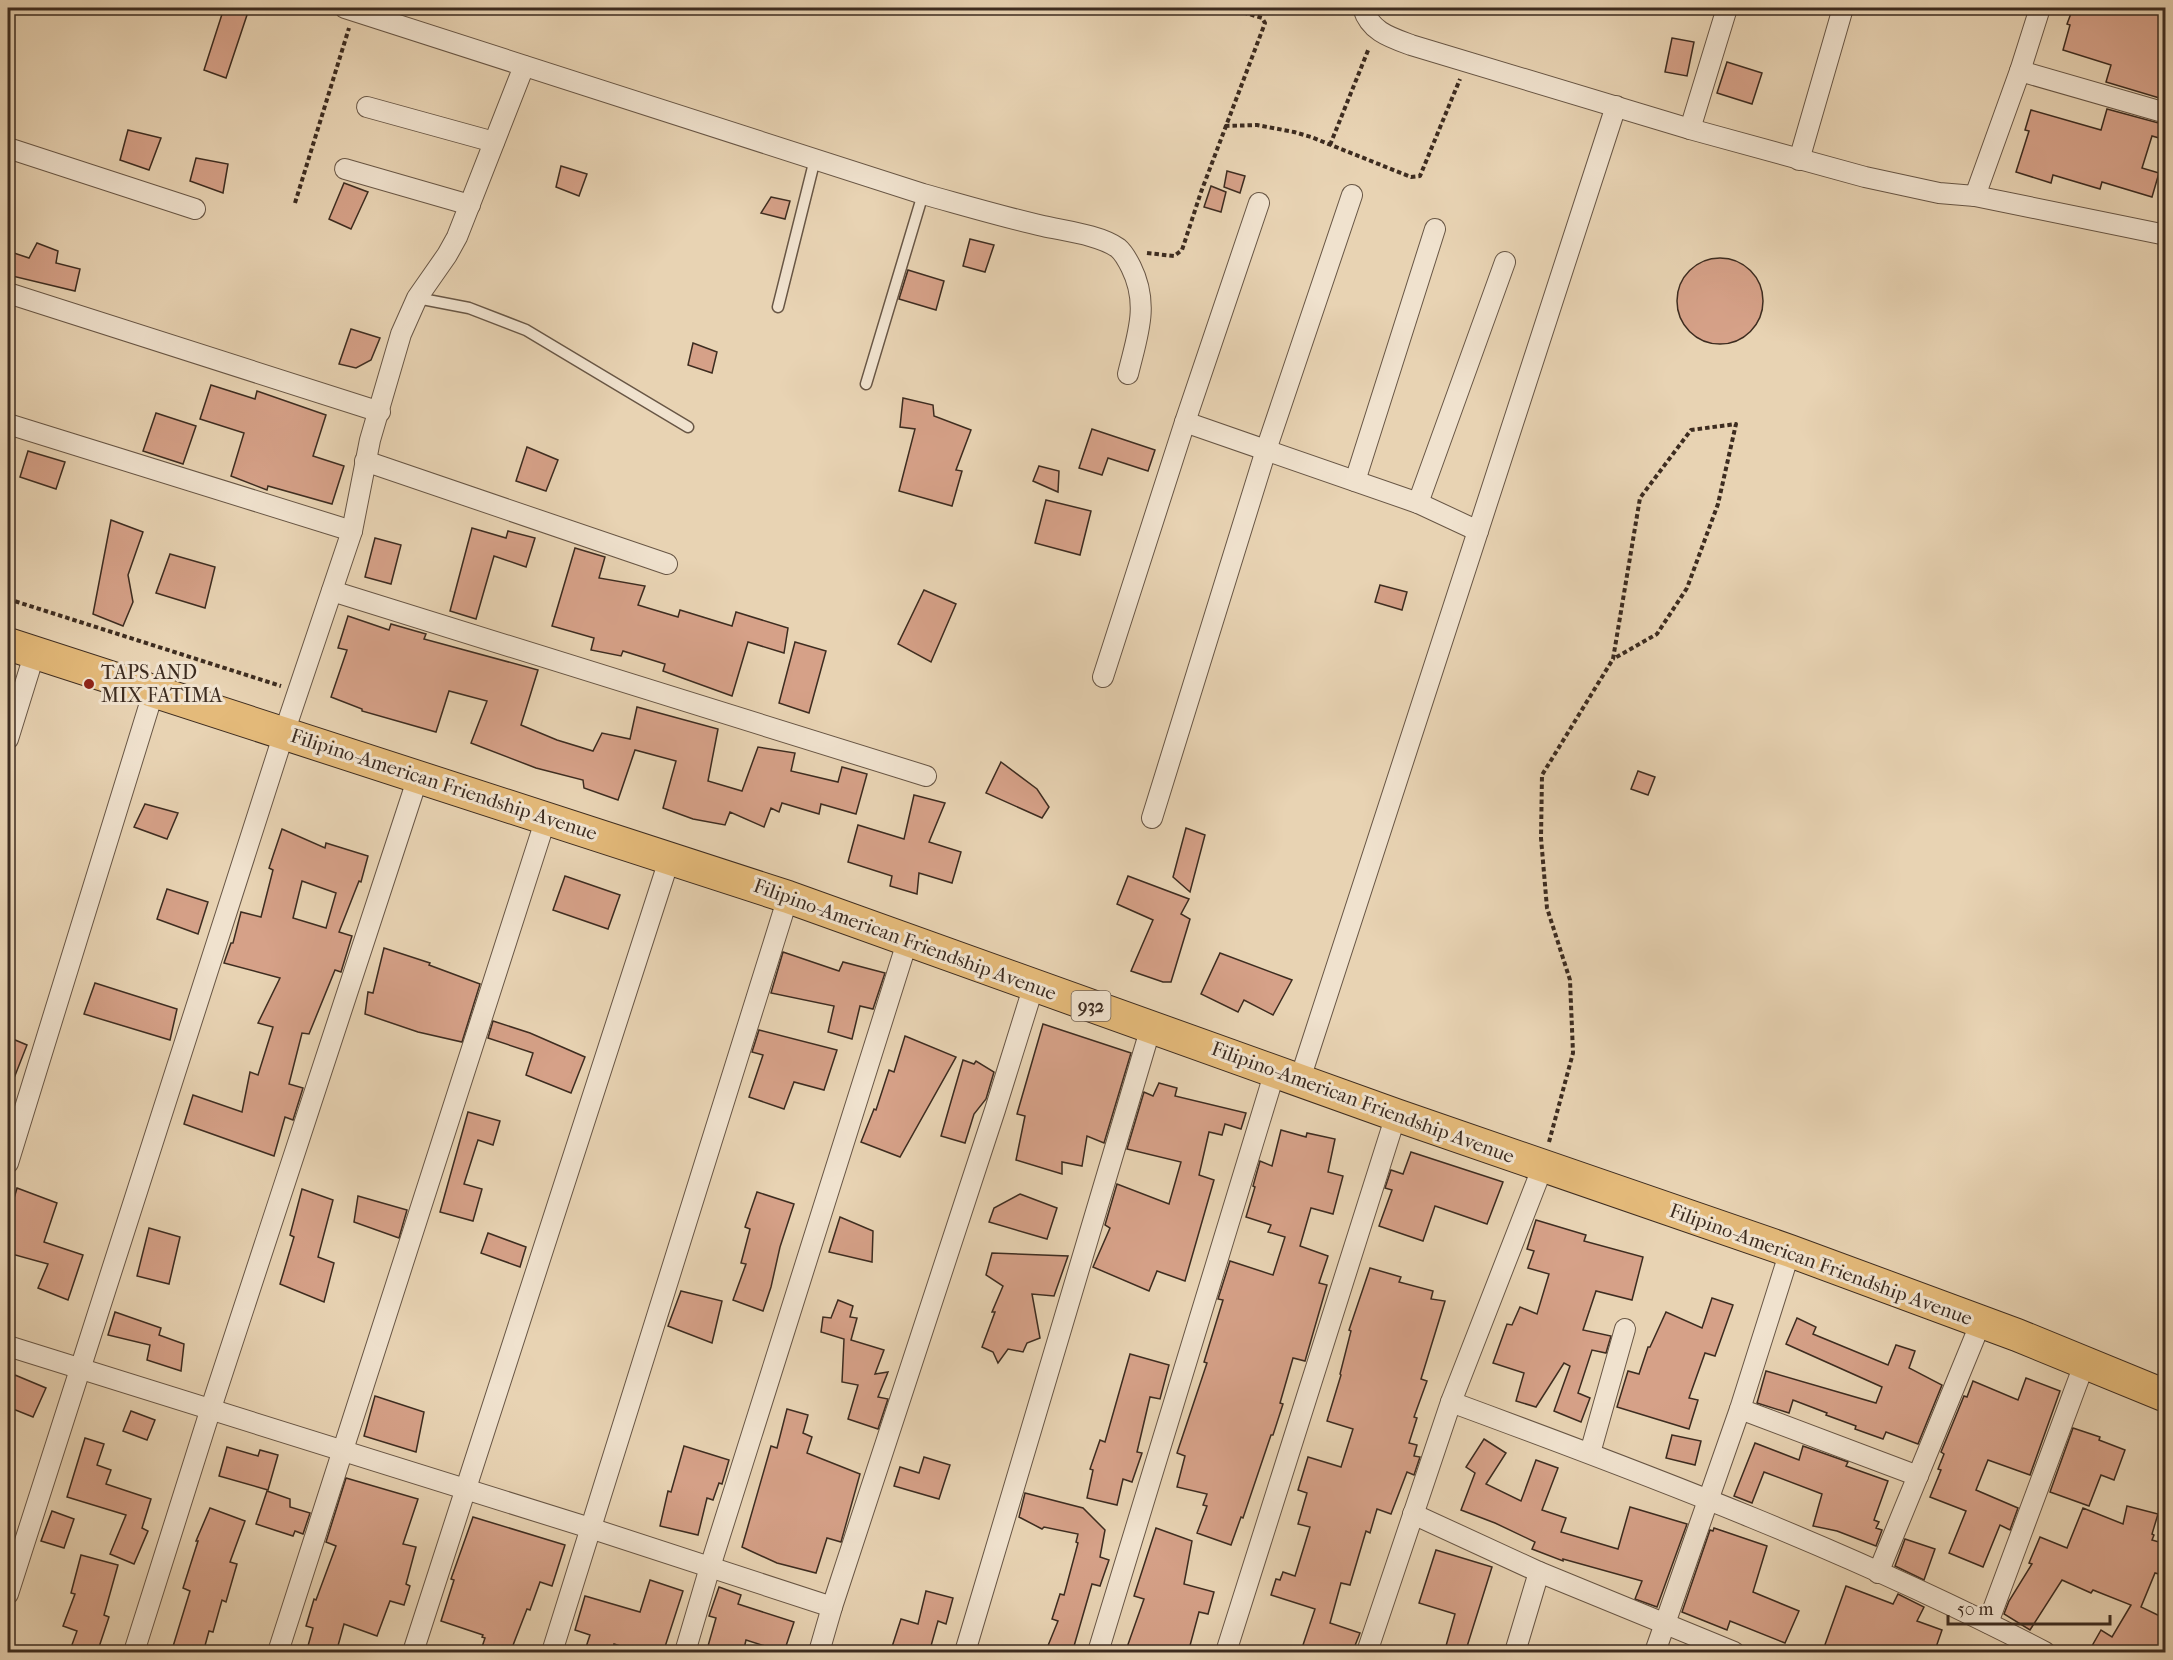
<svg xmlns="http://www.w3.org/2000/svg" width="2173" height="1660" viewBox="0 0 2173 1660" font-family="'IM FELL French Canon',serif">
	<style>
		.building { fill: #d6a188; stroke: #3d2c20; stroke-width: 1.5; fill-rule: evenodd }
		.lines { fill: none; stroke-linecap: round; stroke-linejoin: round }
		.lane-casing { stroke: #685645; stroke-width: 13 }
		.street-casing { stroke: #685645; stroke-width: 22 }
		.primary-casing { stroke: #3d2c20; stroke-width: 34 }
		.path { stroke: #3d2c20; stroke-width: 4; stroke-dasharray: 4.5 3; stroke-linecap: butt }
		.lane { stroke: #f0e2ce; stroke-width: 10 }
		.street { stroke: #f0e2ce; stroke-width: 20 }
		.primary { stroke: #e4ba7a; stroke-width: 32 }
		.poi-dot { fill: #8f2418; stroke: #f0e2ce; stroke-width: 2 }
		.labels { text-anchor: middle; stroke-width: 6; stroke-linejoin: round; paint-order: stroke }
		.shield { fill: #f0e2ce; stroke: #736354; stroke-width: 1.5 }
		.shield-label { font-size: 18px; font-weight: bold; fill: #3d2c20 }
		.poi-label { font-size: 20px; fill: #3d2c20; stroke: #f0e2ce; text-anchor: start }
		.street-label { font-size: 20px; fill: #3d2c20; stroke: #f0e2ce }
	</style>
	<rect width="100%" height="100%" fill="#e8d3b3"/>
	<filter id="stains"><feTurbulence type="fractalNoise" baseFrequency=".00333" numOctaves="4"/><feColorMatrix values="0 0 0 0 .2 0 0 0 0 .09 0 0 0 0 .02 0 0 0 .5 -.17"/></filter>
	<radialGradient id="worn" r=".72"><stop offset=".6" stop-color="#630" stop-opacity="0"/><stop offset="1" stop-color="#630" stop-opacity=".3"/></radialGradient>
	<g class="building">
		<polygon points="224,8 235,8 248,12 226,78 204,70"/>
		<polygon points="2073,8 2166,8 2166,100 2106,82 2111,65 2063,50 2070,25 2067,24"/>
		<polygon points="1672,38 1694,42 1687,76 1665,72"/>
		<polygon points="1727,62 1762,73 1752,104 1717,93"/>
		<polygon points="2107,109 2166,125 2166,140 2152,136 2142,168 2159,173 2152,197 2102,182 2100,189 2053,175 2051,183 2016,172 2029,131 2025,130 2031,110 2101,130"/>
		<polygon points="128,130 161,138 149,170 120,160"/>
		<polygon points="196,158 228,164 223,193 190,181"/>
		<polygon points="561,166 587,174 579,196 556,187"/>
		<polygon points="1227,171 1245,176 1240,193 1224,187"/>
		<polygon points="344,183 368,192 351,229 329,219"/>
		<polygon points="1211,186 1226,192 1221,212 1204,207"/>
		<polygon points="771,197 790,201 785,219 761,213"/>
		<polygon points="970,239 994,245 985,272 963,266"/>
		<polygon points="37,243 58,251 56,263 80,269 75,291 8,275 8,251 29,258"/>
		<circle cx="1720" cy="301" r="43"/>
		<polygon points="908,270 944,281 936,310 899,299"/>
		<polygon points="351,329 380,338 371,360 356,368 339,364"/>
		<polygon points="693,343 717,352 712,373 688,365"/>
		<polygon points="211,385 255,399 257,391 326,415 313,456 344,466 332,504 268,486 267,490 231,476 244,433 200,419"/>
		<polygon points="903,398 933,405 934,416 971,430 956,470 962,471 952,506 899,491 915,429 900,427"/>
		<polygon points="156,413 196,426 183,464 143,451"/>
		<polygon points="1092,429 1155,450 1148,471 1108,458 1102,475 1079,468"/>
		<polygon points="527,447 558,460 546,491 516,481"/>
		<polygon points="28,451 65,462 56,489 20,477"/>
		<polygon points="1039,466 1059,471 1058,492 1033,481"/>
		<polygon points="1046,500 1091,511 1080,555 1035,543"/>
		<polygon points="111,520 143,532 128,575 133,602 123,626 93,614"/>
		<polygon points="472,528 506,538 508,531 535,538 526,567 494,556 476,619 450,611"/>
		<polygon points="375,538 401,545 391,584 365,577"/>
		<polygon points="575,548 605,557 599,578 645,586 638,605 678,617 680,610 732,626 736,612 788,628 784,653 748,642 732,696 663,671 665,664 623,651 621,656 591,650 594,638 552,626"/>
		<polygon points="170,554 215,567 205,608 156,593"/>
		<polygon points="1380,585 1407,592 1402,610 1375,602"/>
		<polygon points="924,590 956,604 931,662 898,644"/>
		<polygon points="348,616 389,630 391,624 426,634 424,639 538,670 521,725 557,740 593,751 602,733 630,739 637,707 718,729 708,781 742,791 758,747 795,753 791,771 838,782 842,767 867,774 856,814 821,804 819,814 782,803 779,812 771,808 764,827 730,812 725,825 693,819 663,808 676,761 635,750 618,800 584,788 583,780 536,768 471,743 487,701 449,691 436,732 362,711 362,709 331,697 347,650 338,648"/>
		<polygon points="795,642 826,651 809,713 779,703"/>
		<polygon points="1001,762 1037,789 1049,807 1042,818 986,793"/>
		<polygon points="1638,771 1655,777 1648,795 1631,789"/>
		<polygon points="914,795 945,803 929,842 961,852 952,883 919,873 917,894 890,886 892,876 848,862 858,825 904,839"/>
		<polygon points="145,804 178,813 167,839 134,827"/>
		<polygon points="1186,828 1205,835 1190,892 1173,877"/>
		<path d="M282,829L325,848L326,843L368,856L361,882L359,881L339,932L352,936L341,972L335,970L309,1034L302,1033L289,1084L303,1088L293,1120L285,1117L274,1156L184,1124L193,1095L242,1112L250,1072L258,1075L273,1027L258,1023L280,978L224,963L231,943H233L241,912L261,917L273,870L269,868ZM302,881L336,893L326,928L293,918Z"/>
		<polygon points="565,876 620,895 608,929 553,910"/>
		<polygon points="1128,876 1189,899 1181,914 1190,919 1171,982 1163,982 1131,971 1153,920 1117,904"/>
		<polygon points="167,889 208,902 198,934 157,919"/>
		<polygon points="384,948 430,963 429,965 480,984 462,1042 418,1032 365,1014 368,992 373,993"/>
		<polygon points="783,952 839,971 843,962 885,973 873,1009 860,1006 852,1039 828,1032 834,1006 771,993"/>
		<polygon points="1220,953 1292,980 1273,1015 1244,1000 1238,1012 1201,994"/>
		<polygon points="95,983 177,1009 170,1040 84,1014"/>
		<polygon points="493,1021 530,1033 585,1057 571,1093 526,1075 533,1053 488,1038"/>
		<polygon points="1043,1024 1131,1053 1104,1143 1087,1136 1082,1166 1062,1162 1062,1174 1016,1160 1025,1116 1017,1114"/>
		<polygon points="759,1030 837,1050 824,1090 794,1082 784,1109 749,1097 763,1055 752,1052"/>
		<polygon points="905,1036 956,1057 900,1157 861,1142 874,1109 876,1110 889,1070 894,1072"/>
		<polygon points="8,1037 27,1045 9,1091 8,1090"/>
		<polygon points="963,1060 974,1064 976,1061 994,1072 986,1099 974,1114 965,1143 941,1136"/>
		<polygon points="1159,1083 1177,1088 1175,1096 1246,1113 1241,1129 1225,1124 1222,1135 1209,1132 1199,1175 1214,1180 1185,1281 1157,1271 1149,1291 1093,1267 1110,1228 1105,1225 1117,1184 1169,1204 1181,1162 1127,1149 1144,1092 1153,1096"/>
		<polygon points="468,1112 500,1121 493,1145 478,1140 464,1184 482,1189 473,1221 440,1212"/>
		<polygon points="1281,1130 1306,1137 1307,1133 1335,1139 1328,1172 1343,1176 1333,1214 1311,1208 1300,1246 1328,1256 1319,1283 1327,1285 1305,1361 1293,1358 1280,1403 1283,1404 1273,1435 1271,1435 1243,1518 1241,1517 1231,1545 1197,1533 1207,1506 1203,1505 1207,1494 1177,1487 1185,1456 1177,1453 1207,1363 1204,1362 1223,1300 1218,1299 1230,1261 1273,1275 1285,1237 1268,1232 1271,1225 1246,1217 1255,1187 1253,1186 1260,1161 1272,1166"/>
		<polygon points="1411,1152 1503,1182 1487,1224 1435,1206 1423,1241 1379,1226 1392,1190 1385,1188 1391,1170 1403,1174"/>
		<polygon points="17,1188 57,1203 44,1242 83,1255 68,1300 38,1288 48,1264 8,1253 8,1219"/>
		<polygon points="302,1189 333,1200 318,1257 334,1263 324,1302 280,1284 294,1237 290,1235"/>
		<polygon points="757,1192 794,1204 780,1247 771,1287 763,1311 733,1300 746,1264 741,1263 750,1229 745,1227"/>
		<polygon points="1020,1194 1057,1208 1047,1239 989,1222 994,1208"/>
		<polygon points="358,1196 407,1210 399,1238 354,1222"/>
		<polygon points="840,1217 873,1231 872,1262 829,1252"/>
		<polygon points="1536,1220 1586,1235 1584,1241 1643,1257 1632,1300 1596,1291 1583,1330 1611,1336 1606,1353 1592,1350 1578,1393 1590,1398 1581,1422 1554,1411 1570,1366 1564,1363 1536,1407 1516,1401 1524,1373 1493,1363 1507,1324 1512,1325 1520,1307 1537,1314 1549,1274 1528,1268 1534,1251 1527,1249"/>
		<polygon points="149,1228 180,1237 169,1284 137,1276"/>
		<polygon points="488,1233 526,1247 520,1267 481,1253"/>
		<polygon points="992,1253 1068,1256 1054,1296 1032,1294 1040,1338 1027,1343 1023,1352 1008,1349 998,1363 993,1352 982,1347 995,1312 992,1312 1003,1286 986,1275"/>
		<polygon points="1370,1268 1401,1277 1399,1282 1433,1291 1431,1299 1445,1301 1421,1379 1427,1381 1414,1417 1417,1418 1409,1443 1417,1445 1414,1456 1420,1457 1414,1475 1407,1472 1391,1514 1377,1509 1370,1533 1366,1531 1350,1585 1341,1583 1330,1623 1360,1633 1352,1653 1319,1653 1302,1648 1315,1609 1271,1595 1276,1579 1280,1580 1283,1572 1295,1576 1310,1527 1298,1524 1307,1493 1298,1490 1308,1457 1341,1467 1353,1429 1327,1421 1341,1375 1340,1374 1351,1331 1349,1330"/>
		<polygon points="681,1291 722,1301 712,1343 668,1326"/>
		<polygon points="1712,1298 1733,1305 1715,1356 1705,1353 1689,1398 1698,1400 1689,1429 1617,1407 1628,1371 1639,1374 1648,1347 1650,1347 1666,1312 1702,1328"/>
		<polygon points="838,1300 853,1306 850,1317 857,1318 851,1340 884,1350 875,1374 888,1372 878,1397 888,1399 878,1429 848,1419 858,1385 842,1382 844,1339 821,1332 823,1317 831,1318"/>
		<polygon points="115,1312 161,1328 159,1335 184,1344 181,1371 147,1360 150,1345 108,1335"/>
		<polygon points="1797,1318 1816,1327 1813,1334 1888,1365 1896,1345 1915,1351 1909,1368 1942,1385 1918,1444 1886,1432 1883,1439 1855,1429 1856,1426 1826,1415 1827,1413 1793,1400 1789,1413 1757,1403 1766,1371 1876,1403 1882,1387 1786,1344"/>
		<polygon points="1130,1354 1169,1365 1160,1399 1150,1397 1137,1452 1142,1453 1132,1482 1123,1479 1117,1505 1087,1498 1093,1470 1090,1469 1100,1440 1105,1442"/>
		<polygon points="15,1375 46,1388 33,1417 8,1407 8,1392"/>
		<polygon points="2026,1378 2060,1391 2030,1475 1988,1460 1976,1490 2018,1508 2010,1530 2000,1525 1983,1567 1949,1553 1966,1511 1930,1497 1941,1470 1938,1469 1944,1454 1941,1452 1964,1396 1967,1397 1973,1381 2018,1400"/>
		<polygon points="375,1396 424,1412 416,1452 364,1436"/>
		<polygon points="787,1409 808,1415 803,1433 812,1437 807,1453 860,1474 841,1542 827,1538 816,1573 777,1563 742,1547 771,1446 777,1448"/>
		<polygon points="131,1411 155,1420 147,1440 123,1431"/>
		<polygon points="2073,1428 2100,1437 2099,1440 2125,1450 2114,1480 2101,1475 2089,1506 2050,1492"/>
		<polygon points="1672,1435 1701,1441 1695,1465 1666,1458"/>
		<polygon points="85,1438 104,1444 97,1465 111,1470 106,1484 151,1499 142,1528 148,1531 134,1564 110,1554 126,1515 67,1497"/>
		<polygon points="1484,1439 1506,1453 1486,1484 1521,1501 1536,1460 1558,1468 1542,1510 1566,1518 1561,1532 1618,1549 1630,1507 1687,1524 1657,1607 1635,1599 1642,1581 1563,1559 1563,1561 1532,1549 1535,1542 1495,1523 1461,1510 1475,1473 1466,1467"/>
		<polygon points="1755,1443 1799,1460 1803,1446 1848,1462 1846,1466 1888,1481 1874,1520 1879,1522 1876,1528 1882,1530 1876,1546 1837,1531 1813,1526 1822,1494 1764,1472 1752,1503 1734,1496"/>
		<polygon points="684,1446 729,1460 722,1484 719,1483 713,1500 707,1498 698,1535 660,1526 668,1491 671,1492"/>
		<polygon points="227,1447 258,1456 260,1450 278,1455 268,1490 219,1476"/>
		<polygon points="924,1457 950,1465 939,1499 894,1486 900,1467 919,1473"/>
		<polygon points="346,1478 418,1499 403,1544 416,1547 406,1584 410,1586 404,1605 390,1601 377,1636 344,1624 336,1653 306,1653 313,1628 306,1626 314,1599 316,1600 336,1546 326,1542"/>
		<polygon points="267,1491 290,1499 290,1507 310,1513 303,1534 295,1531 293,1536 256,1524"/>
		<polygon points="1025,1493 1083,1508 1105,1530 1100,1557 1109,1560 1100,1586 1092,1584 1072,1653 1045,1653 1058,1621 1052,1619 1060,1594 1064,1595 1078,1543 1076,1542 1078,1534 1044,1527 1042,1529 1019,1517"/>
		<polygon points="2127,1506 2158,1514 2152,1534 2154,1535 2152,1540 2166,1544 2166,1555 2159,1574 2155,1573 2141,1607 2166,1619 2166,1632 2155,1653 2088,1653 2101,1630 2112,1637 2131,1605 2093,1590 2091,1593 2062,1580 2030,1630 2004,1614 2009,1601 2032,1564 2029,1563 2040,1537 2067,1548 2083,1508 2123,1524"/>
		<polygon points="210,1508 245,1521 230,1562 237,1564 226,1602 222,1600 213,1632 209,1631 203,1653 171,1653 190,1591 183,1588 198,1541 196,1541"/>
		<polygon points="52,1511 74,1519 64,1548 41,1541"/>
		<polygon points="473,1517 565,1545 552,1586 540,1582 530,1610 527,1609 510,1653 480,1653 485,1638 482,1637 483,1635 441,1621 454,1580 451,1579"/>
		<polygon points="1156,1528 1192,1541 1184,1584 1214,1592 1208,1614 1199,1612 1188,1653 1125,1653 1144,1599 1134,1596"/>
		<polygon points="1714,1528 1767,1546 1753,1592 1799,1611 1785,1643 1730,1621 1727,1630 1682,1612 1710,1530 1713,1531"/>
		<polygon points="1905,1539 1935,1549 1924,1580 1895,1566"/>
		<polygon points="1436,1550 1492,1567 1465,1653 1444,1653 1455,1614 1419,1603"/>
		<polygon points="81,1555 118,1565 104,1615 109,1617 97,1653 69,1653 77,1631 63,1626 75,1594 71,1593"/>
		<polygon points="650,1580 683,1591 663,1653 642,1653 614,1644 611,1653 584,1653 590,1635 575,1630 585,1596 640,1612"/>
		<polygon points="1846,1586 1893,1604 1898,1594 1924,1607 1917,1621 1942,1630 1934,1653 1822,1653"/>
		<polygon points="719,1587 741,1595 738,1604 794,1622 784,1652 746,1640 743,1653 706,1653 716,1618 709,1616"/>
		<polygon points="926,1591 953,1598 946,1624 938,1621 929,1653 890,1653 901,1619 918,1624"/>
	</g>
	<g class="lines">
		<defs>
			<g id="lane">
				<polyline points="417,298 469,308 526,330 688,427"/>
				<polyline points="778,307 815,159"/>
				<polyline points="866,384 923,194"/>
			</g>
			<g id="street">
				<path d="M345,8L923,194C963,205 1003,217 1043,226C1065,231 1100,235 1118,248C1124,253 1128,261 1131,267C1150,305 1137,336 1128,374"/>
				<path d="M1363,8C1370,31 1389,37 1411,45L1690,129L1865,177L1939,193L1975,196L2166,235"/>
				<polyline points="2020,71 2166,113"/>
				<polyline points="367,107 494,142"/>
				<polyline points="1690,129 1727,8"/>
				<polyline points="8,148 195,209"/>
				<polyline points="1799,160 1843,8"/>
				<polyline points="345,169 470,205"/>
				<polyline points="1975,196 2020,71 2040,8"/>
				<polyline points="8,293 380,412"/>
				<polyline points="1185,422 1418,503 1478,531"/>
				<polyline points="8,424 352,531"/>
				<polyline points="365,461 667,564"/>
				<polyline points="1355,481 1435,229"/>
				<polyline points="1418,503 1505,262"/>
				<polyline points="332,591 926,776"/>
				<polyline points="1103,677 1185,422 1259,203"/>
				<polyline points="8,739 35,652"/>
				<polyline points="1152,818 1266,450 1352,195"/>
				<polyline points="1300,1079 1616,106"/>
				<polyline points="8,1163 154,690"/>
				<polyline points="8,1346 590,1528 832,1607"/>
				<path d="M1451,1402C1652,1476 1855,1553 2045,1652"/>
				<polyline points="1740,1409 1918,1476"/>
				<polyline points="1590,1453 1625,1329"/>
				<polyline points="1413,1514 1539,1572 1734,1652"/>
				<polyline points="1878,1573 1981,1322"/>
				<polyline points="8,1594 284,733 352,531 370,440 401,334 417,298 447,255 457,237 524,66"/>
				<polyline points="1988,1623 2085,1362"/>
				<polyline points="134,1652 211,1408 418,777"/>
				<polyline points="278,1652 546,818"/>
				<polyline points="413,1652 670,857"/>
				<polyline points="552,1652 788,897"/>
				<polyline points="685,1652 710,1567 908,939"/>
				<polyline points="819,1652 832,1607 995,1110 1034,985"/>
				<polyline points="965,1652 1151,1027"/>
				<polyline points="1098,1652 1275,1071"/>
				<polyline points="1226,1652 1396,1115"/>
				<polyline points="1367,1652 1451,1402 1543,1166"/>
				<polyline points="1515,1652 1539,1572"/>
				<polyline points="1655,1652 1740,1409 1790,1251"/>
			</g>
			<polyline id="primary" points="8,644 788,897 1396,1115 1790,1251 2017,1335 2166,1396"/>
		</defs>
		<use href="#lane" class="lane-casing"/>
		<use href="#street" class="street-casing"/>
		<use href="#primary" class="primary-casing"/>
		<g class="path">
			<polyline points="1225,126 1257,125 1294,132 1311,137 1411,177 1420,176 1460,79"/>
			<polyline points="1330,145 1369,48"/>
			<polyline points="295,203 349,28"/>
			<polyline points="1147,253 1174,256 1182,250 1201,192 1265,23 1262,18 1229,8"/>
			<polyline points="8,599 281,686"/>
			<polyline points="1549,1142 1573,1053 1570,980 1547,908 1541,838 1542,775 1613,659 1640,498 1691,430 1736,424 1718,504 1687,588 1657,634 1613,659"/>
		</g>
		<use href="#lane" class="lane"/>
		<use href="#street" class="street"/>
		<use href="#primary" class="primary"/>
	</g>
	<circle class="poi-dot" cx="89" cy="684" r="6"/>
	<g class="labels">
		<rect class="shield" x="1071.5" y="991" width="39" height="30" rx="4.5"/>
		<g class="shield-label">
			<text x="1091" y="1012">932</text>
		</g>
		<g class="poi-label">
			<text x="101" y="679">TAPS AND<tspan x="101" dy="23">MIX FATIMA</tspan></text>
		</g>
		<g class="street-label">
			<text transform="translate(444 784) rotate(18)" y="7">Filipino-American Friendship Avenue</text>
			<text transform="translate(905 939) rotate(20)" y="7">Filipino-American Friendship Avenue</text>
			<text transform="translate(1363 1102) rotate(20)" y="7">Filipino-American Friendship Avenue</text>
			<text transform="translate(1821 1264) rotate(20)" y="7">Filipino-American Friendship Avenue</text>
		</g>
	</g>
	<rect width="2173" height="1660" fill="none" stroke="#e8d3b3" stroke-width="30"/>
	<rect x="9" y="9" width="2155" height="1642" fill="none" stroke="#3d2c20" stroke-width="3"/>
	<rect x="15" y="15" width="2143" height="1630" fill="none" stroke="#3d2c20" stroke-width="1.5"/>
	<path d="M1948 1615v9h162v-9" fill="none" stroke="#3d2c20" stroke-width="3"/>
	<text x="1957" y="1615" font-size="18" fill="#3d2c20" stroke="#f0e2ce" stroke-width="4.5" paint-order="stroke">50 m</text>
	<rect width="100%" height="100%" filter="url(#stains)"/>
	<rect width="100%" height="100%" fill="url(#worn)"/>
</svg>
